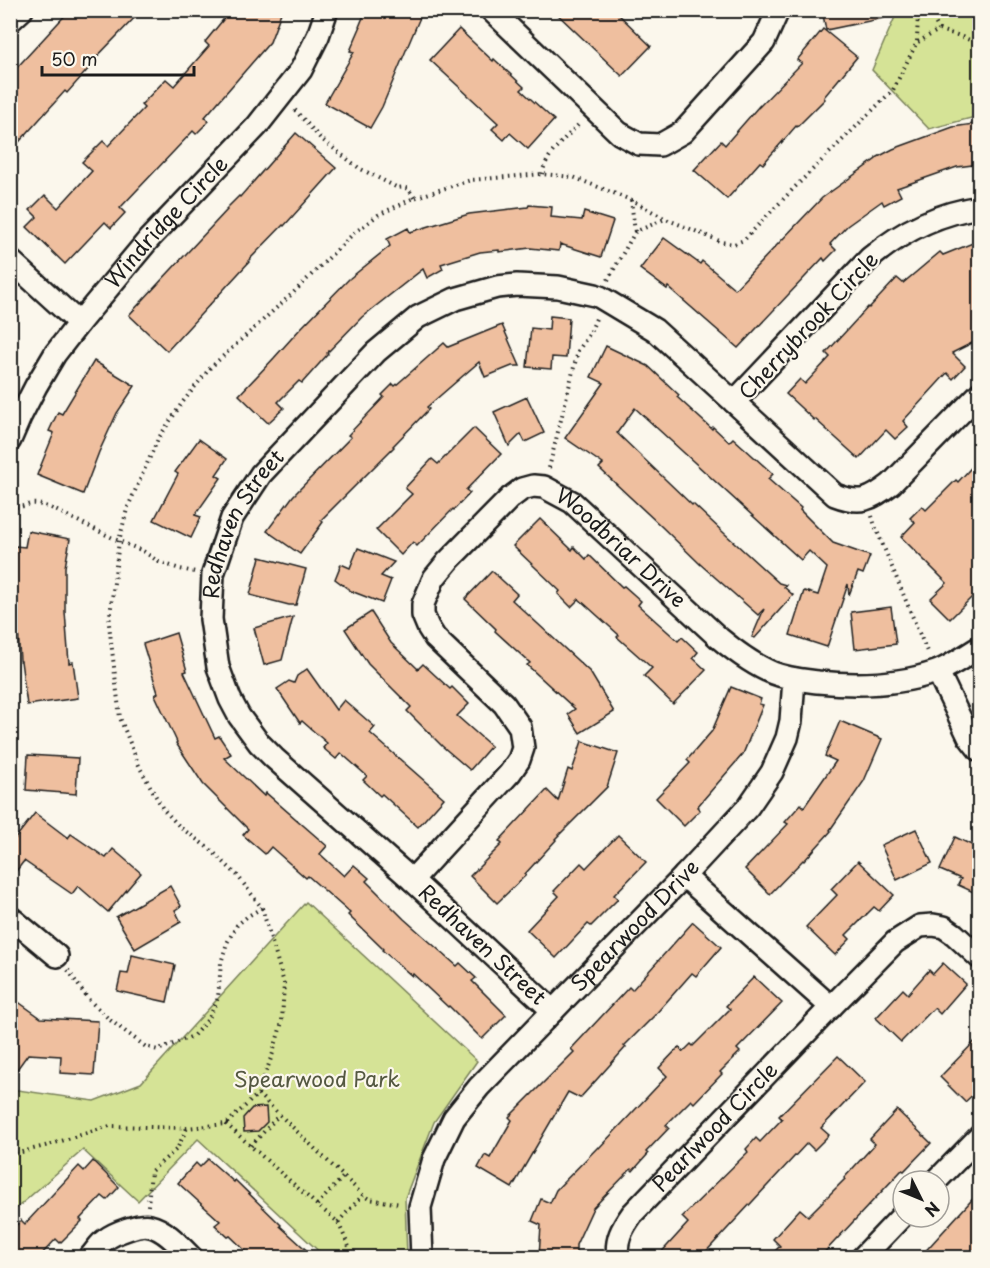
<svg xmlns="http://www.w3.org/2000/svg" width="990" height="1268" viewBox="0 0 990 1268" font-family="'Playpen Sans',sans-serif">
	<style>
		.green { fill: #d5e396; stroke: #788059; stroke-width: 1.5 }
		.building { fill: #efbf9f; stroke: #1c1c1c; stroke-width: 1.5 }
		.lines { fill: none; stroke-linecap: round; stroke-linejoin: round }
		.street-casing { stroke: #1c1c1c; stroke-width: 26 }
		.path { stroke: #1c1c1c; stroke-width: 4; stroke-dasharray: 1.5 4.5; stroke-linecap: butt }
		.street { stroke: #fbf7ec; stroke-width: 21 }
		.labels { text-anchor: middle; stroke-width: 4.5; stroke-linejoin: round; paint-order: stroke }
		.street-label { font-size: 21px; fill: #1c1c1c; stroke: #fbf7ec }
		.park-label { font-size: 21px; fill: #545841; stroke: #fbf7ec }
	</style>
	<rect width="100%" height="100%" fill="#fbf7ec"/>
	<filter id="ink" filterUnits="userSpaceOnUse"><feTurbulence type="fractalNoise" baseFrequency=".0167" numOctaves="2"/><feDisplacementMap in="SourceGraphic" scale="12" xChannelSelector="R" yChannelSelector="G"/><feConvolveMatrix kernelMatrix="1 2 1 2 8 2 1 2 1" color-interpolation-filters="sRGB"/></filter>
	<g filter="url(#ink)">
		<g class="green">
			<polygon points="898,10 979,11 979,116 929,129 872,70"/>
			<polygon points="306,902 477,1061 434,1122 405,1198 407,1257 325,1257 198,1139 138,1201 83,1150 11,1213 11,1089 94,1101 141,1083"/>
		</g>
		<g class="building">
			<polygon points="70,10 142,10 90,64 91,66 67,93 65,91 10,152 10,75"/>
			<polygon points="231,10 282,10 270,42 205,117 209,121 196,134 193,131 120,208 125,213 111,228 105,222 65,264 27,227 37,217 30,210 45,195 58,208 92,171 82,162 103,141 108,146 144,108 141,105 166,79 174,86 209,46 205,42"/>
			<polygon points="366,10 410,10 421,15 382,107 370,128 325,103 354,52 350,51 360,28 359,27"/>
			<polygon points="553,10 614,10 651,46 622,76"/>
			<polygon points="822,10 884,10 884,18 826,30"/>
			<polygon points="459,29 493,61 494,59 524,87 521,90 554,120 528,149 510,133 504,140 492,129 498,123 430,60"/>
			<polygon points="823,29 857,57 824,97 825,99 797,127 796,126 763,164 760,162 727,199 694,170 721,141 725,145 759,106 759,107 802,63 797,60"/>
			<polygon points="980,123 980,164 957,167 897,188 901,196 884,205 882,201 847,226 830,244 836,250 825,261 823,258 738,348 668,287 667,289 640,269 664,238 700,264 702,261 735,289 822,198 876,159 876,158 893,149 953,127"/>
			<polygon points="296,133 336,168 284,226 283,225 248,261 249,262 167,351 129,315 227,210 226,209 239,196 240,197"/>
			<polygon points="529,205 552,207 551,217 582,220 584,212 613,221 601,257 560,244 559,251 530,248 499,252 499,250 480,252 441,264 443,269 427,278 423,269 362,317 327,353 328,354 302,383 299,381 278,402 284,408 268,423 239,395 274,358 300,329 349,279 390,246 387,239 408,228 410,232 469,214 528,207"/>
			<polygon points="980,240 980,339 952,353 965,366 953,379 947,373 903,421 908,427 895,439 886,430 859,459 815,419 814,420 786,394 800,379 805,384 830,357 826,353 868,307 869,308 897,278 903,283 940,252 943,255"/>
			<polygon points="550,316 569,318 566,358 552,357 551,369 527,367 531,328 549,330"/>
			<polygon points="502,325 520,366 512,366 485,377 479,362 427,407 429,409 393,446 394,447 321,520 323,522 300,554 267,531 293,496 351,437 348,435 384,397 382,395 393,384 395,386 444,343 448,347"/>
			<polygon points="606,346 648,366 679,395 677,397 712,429 713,427 729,442 733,438 773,474 768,479 801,508 800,510 833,543 870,556 863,574 858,572 849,595 848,584 827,647 790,635 804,591 818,595 827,568 809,551 801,560 635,408 617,433 692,505 693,504 724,533 779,583 786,585 784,587 793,595 755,638 752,637 764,609 758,615 700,564 662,527 599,468 603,464 565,438 604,383 591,377"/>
			<polygon points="94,361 135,386 117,413 99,452 83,494 37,475 54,433 49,431 58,412 62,414"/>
			<polygon points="527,397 544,433 525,442 521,434 509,446 494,412"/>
			<polygon points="474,428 501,454 466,490 470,493 454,510 453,509 417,546 413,542 401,555 376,530 412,494 405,488 432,459 438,464"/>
			<polygon points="199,439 227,459 216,475 221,478 195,515 201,517 191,538 154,520 178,474 175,472"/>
			<polygon points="980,458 980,589 950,619 930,599 947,583 901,537 915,522 910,518 922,506 926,510 956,480 958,482"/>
			<polygon points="540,519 572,550 574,547 586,559 589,555 622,587 624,586 641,601 638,605 678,641 682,637 698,652 693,658 706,670 673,704 644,676 652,668 617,637 619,635 579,599 571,607 558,594 560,591 513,546"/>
			<polygon points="28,531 70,539 65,567 65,612 69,663 73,662 78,698 27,705 21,661 20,661 17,615 14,615 14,565 11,564 15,546 25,547"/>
			<polygon points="358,548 394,562 381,576 391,580 382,603 351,591 335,579 341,564 350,568"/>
			<polygon points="260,557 306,569 296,605 289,605 250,595"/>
			<polygon points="492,571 517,594 512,600 590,672 614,712 580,733 568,714 575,709 527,665 530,663 495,631 496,629 465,599"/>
			<polygon points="891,607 896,644 855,649 851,612"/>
			<polygon points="371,612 391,643 418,669 423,664 450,689 452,687 469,704 457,716 491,746 470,770 442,746 407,711 411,707 368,664 345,629"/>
			<polygon points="293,617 282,660 264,665 254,628"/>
			<polygon points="176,633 187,671 184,672 215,738 219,736 231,754 224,758 264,796 266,793 327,846 320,854 344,876 354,865 369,878 366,881 404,919 457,966 460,963 476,978 472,981 506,1015 482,1039 449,1006 448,1007 413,974 412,976 382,950 383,949 348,915 350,913 308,876 306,878 271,847 265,854 243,835 248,829 203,784 176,743 177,742 155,695 158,693 143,644"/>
			<polygon points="307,669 336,710 344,700 375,727 370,733 444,798 418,827 382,794 380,796 363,780 367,776 341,753 336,759 323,748 327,743 302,721 300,723 277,689 289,681 294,683 297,676"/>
			<polygon points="731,687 761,699 759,704 763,705 743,754 697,807 700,810 684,826 656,798 690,763 687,760 712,731"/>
			<polygon points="840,721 882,739 864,781 830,830 831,831 804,861 803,860 770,894 745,869 788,824 785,822 801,804 804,807 836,761 825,756"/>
			<polygon points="582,741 618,753 607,787 555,839 556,840 525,874 526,875 497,903 470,876 502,844 499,841 514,825 547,790 558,801 568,769 572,771"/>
			<polygon points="28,755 78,758 76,794 26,790"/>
			<polygon points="35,813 68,838 71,834 106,858 113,849 141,873 108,912 78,886 72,894 24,861 10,879 10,845"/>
			<polygon points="916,829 932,863 897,880 881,845"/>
			<polygon points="618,835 646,862 614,895 618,899 591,926 588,924 556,958 527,930 559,896 554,891 581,863 586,868"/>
			<polygon points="955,837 980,849 980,895 958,885 961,879 940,870"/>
			<polygon points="858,861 894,895 879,911 874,907 846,935 850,939 835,955 806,927 837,895 831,889"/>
			<polygon points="170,886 181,906 175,910 181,922 135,949 116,917"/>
			<polygon points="693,922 721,947 696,976 692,973 654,1016 624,1046 626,1047 580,1098 568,1092 512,1188 478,1168 485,1155 490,1158 512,1120 509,1117 574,1052 571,1049 629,987 632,990"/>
			<polygon points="132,955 175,965 167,1002 117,991 121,973 128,974"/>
			<polygon points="943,963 966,984 940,1014 934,1008 901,1042 876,1018 903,989 908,994 929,970 933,974"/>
			<polygon points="754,977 782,1003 737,1049 740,1052 720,1072 722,1074 694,1103 691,1100 666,1125 669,1128 646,1152 648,1154 633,1171 631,1169 593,1208 576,1245 576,1257 539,1257 541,1225 532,1221 541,1199 550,1203 556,1190 598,1147 599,1148 667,1076 659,1068 679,1047 683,1052 691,1044 693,1046 730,1009 726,1006"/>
			<polygon points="10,996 41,1018 98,1021 94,1075 60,1073 61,1056 28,1054 10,1079"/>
			<polygon points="980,1036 980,1088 965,1102 940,1077"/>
			<polygon points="838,1056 865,1082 821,1128 829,1135 814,1150 807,1143 701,1257 657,1257 688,1223 682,1217 748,1152 746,1149 756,1138 760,1142 782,1119 779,1116"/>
			<polygon points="266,1107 267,1122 258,1131 244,1132 243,1118 252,1108"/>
			<polygon points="897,1110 931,1143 904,1171 902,1170 820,1257 769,1257 780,1246 773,1239 800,1209 808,1216 845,1179 844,1178 875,1144 870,1139"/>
			<polygon points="208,1159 234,1182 235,1180 281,1225 280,1226 314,1257 252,1257 230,1236 228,1237 215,1225 220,1221 178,1183 196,1163 200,1167"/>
			<polygon points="93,1161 119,1187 107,1200 102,1196 80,1219 82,1221 60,1243 56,1239 39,1257 10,1257 10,1232 21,1220 25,1224 79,1166 84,1171"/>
			<polygon points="980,1191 980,1249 972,1257 920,1257"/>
		</g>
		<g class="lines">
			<defs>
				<g id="street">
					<polyline points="491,10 619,133 639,144 660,145 683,132 764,42 777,13 776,10"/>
					<polyline points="10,21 22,10"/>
					<path d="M980,207C939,213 901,232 870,258L734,402L835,495C861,505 870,500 891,484L980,393"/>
					<polyline points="10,260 79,323"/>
					<path id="s1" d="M10,440L20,417L36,386L55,354L79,323L149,239L257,126L301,70L318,36L327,10"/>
					<polyline points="938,672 969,737 980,751"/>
					<polyline points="684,876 831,1007"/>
					<path id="s2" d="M412,880L510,773L519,760L523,748L520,727L504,704L435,638L428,627L423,615V604L434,578L448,561L510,498L522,489L533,486L544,487L572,502L719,638C736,652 753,665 773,673C788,679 802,680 818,682C857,686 898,685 936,672C948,668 969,654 980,647"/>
					<polyline points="10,917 57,956"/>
					<path id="s3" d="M553,1011L412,880L274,758L259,743L239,716L230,699L218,667L211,619L213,574L232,518L261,474L376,352L418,317L455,299L497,287L517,285L558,287L595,295L600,297L655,330L734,402"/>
					<polyline points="936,1181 980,1136"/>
					<path d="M89,1258C95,1252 99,1244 105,1240C114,1233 140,1223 150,1226C165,1229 181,1247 192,1258"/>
					<path id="s4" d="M422,1258L420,1207L434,1159L454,1118L479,1087L684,876L748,807L772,772L787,738L791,721L794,679"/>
					<path id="s5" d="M618,1258C615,1240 622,1228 632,1214L831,1007L895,942L920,926L933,925L944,927L954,934L980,958"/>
					<polyline points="862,1258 903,1215"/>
				</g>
			</defs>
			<use href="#street" class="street-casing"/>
			<g class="path">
				<polyline points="925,10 931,14 939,30"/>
				<polyline points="918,42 939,30 957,35 980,44"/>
				<path d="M295,110L320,138L359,168L398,188C407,186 410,190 414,198"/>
				<path d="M542,174C547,152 566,138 581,122"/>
				<polyline points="631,200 635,232"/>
				<polyline points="608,280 635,232 665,219"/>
				<polyline points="549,468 578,351 590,333 597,316"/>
				<path d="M10,507C19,508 23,506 31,504C38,503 44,506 51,508L119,541L143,551L159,562L180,569L195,572"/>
				<polyline points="872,516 875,526 928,654"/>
				<polyline points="976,675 978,674 978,688 980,692"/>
				<polyline points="977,770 980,792"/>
				<polyline points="68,970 88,999 110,1020 146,1047 158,1050 193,1036 209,1018 218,998 221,963 227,943 237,925 248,916 262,908"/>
				<polyline points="258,1094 363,1195 369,1199 401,1204"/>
				<polyline points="226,1124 317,1205 338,1222 354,1258"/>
				<polyline points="251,1146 279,1115"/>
				<polyline points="10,1155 45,1146 110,1126 187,1128 226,1124 258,1094 273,1053 282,1022 284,983 262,908 237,875 211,850 180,827 163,809 140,768 120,718 109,624 119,541 127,509 158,439 182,403 210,368 293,293 354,233 378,215 414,198 471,180 542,174 573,177 631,200 666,219 722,242 734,244 744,240 794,188 893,90 917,42 918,10"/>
				<polyline points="317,1205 344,1176"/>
				<polyline points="148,1206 151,1171 177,1149 187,1128"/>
				<polyline points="338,1222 363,1195"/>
			</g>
			<use href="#street" class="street"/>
		</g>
	</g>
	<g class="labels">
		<g class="street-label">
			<text dy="7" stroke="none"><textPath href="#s1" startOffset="270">Windridge Circle</textPath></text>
			<text transform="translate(809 326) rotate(-47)" y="7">Cherrybrook Circle</text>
			<text dy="7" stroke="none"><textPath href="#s3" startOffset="636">Redhaven Street</textPath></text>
			<text dy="7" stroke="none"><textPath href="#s2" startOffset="630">Woodbriar Drive</textPath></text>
			<text dy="7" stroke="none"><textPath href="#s4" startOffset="411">Spearwood Drive</textPath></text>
			<text transform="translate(482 945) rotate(43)" y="7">Redhaven Street</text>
			<text dy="7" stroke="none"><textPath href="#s5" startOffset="168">Pearlwood Circle</textPath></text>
		</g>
		<g class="park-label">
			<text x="317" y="1087">Spearwood Park</text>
		</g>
	</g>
	<rect width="990" height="1268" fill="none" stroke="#fbf7ec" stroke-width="36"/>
	<rect x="18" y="18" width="954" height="1232" fill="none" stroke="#1c1c1c" stroke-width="2" filter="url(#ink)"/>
	<g transform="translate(921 1199) rotate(133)"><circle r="28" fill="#fbf7ec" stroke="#a29f99" stroke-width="1.5"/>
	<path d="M0-4.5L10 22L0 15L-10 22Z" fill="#1c1c1c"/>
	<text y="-9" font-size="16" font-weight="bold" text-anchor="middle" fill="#1c1c1c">N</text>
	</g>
	<path d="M42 66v9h152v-9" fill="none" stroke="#1c1c1c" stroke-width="3"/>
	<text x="51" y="66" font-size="18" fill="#1c1c1c" stroke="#fbf7ec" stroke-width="4.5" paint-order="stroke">50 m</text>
</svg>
